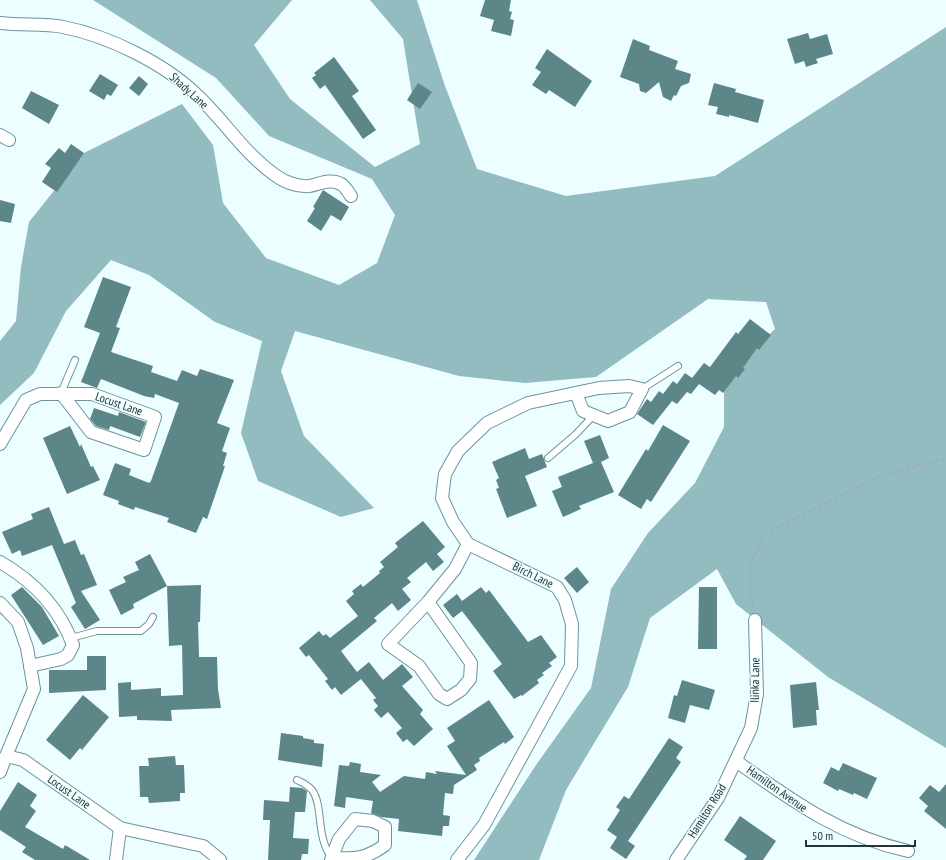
<svg xmlns="http://www.w3.org/2000/svg" width="946" height="860" viewBox="0 0 946 860" font-family="'PT Sans Narrow',sans-serif">
	<style>
		.forest { fill: #92bcc0 }
		.building { fill: #5d8689 }
		.lines { fill: none; stroke-linecap: round; stroke-linejoin: round }
		.service-casing { stroke: #6b9498; stroke-width: 8 }
		.minor-casing { stroke: #6b9498; stroke-width: 14 }
		.path { stroke: #9dafb0; stroke-width: 2.5; stroke-dasharray: 3 3; stroke-linecap: butt }
		.service { stroke: #fff; stroke-width: 6 }
		.minor { stroke: #fff; stroke-width: 12 }
		.labels { text-anchor: middle; stroke-width: 3; stroke-linejoin: round; paint-order: stroke }
		.street-label { font-size: 12px; fill: #233536; stroke: #ecfeff }
	</style>
	<rect width="100%" height="100%" fill="#ecfeff"/>
	<polygon class="forest" points="93,0 292,0 254,45 290,99 375,167 420,144 403,39 370,0 417,0 445,86 477,169 566,196 715,176 946,27 946,748 828,677 736,604 717,569 650,618 628,687 566,790 539,860 474,860 536,765 591,688 611,589 648,533 695,483 724,427 724,378 775,329 766,302 708,299 596,377 525,383 459,376 295,331 281,371 304,436 374,508 341,517 258,481 241,433 262,341 215,322 149,275 111,260 66,311 34,373 0,405 0,341 16,321 21,267 29,222 84,153 182,104 213,145 223,203 266,258 339,285 377,263 395,215 372,179 269,136 216,78"/>
	<g class="building">
		<polygon points="485,0 511,0 509,11 512,12 510,19 514,20 511,36 491,31 494,20 480,16"/>
		<polygon points="808,33 810,39 827,34 833,54 816,59 818,63 806,67 804,61 795,64 787,39"/>
		<polygon points="633,39 650,46 649,50 678,61 675,69 691,74 689,83 681,86 676,96 674,95 671,101 663,97 659,82 646,93 640,91 639,84 620,77"/>
		<polygon points="547,49 592,81 575,107 549,90 546,94 532,85 541,72 535,68"/>
		<polygon points="334,57 359,91 352,96 376,130 363,139 325,85 320,89 312,78 316,75 314,73"/>
		<polygon points="100,74 118,85 111,96 107,94 104,100 89,91"/>
		<polygon points="139,76 148,84 139,96 129,88"/>
		<polygon points="418,83 432,92 420,109 407,100"/>
		<polygon points="714,83 736,89 735,92 764,100 758,123 729,115 729,117 716,114 718,107 708,105"/>
		<polygon points="31,91 59,105 49,124 22,108"/>
		<polygon points="71,144 84,153 57,192 42,182 51,168 45,164 59,148 65,153"/>
		<polygon points="323,190 349,207 341,221 331,215 321,231 307,221 315,208 313,207"/>
		<polygon points="0,200 15,204 11,223 0,221"/>
		<polygon points="103,277 131,287 116,327 120,328 111,352 153,366 151,372 177,381 182,370 197,376 200,369 234,380 217,423 230,428 222,451 227,453 223,466 225,466 207,519 203,517 196,533 167,522 169,518 135,507 134,510 118,504 119,501 103,495 115,463 131,469 129,475 149,483 151,481 179,403 155,394 154,398 144,396 101,379 97,388 81,382 100,333 84,327"/>
		<polygon points="750,319 771,335 759,350 757,348 743,368 745,369 738,378 736,376 723,393 719,390 715,395 699,384 691,394 687,392 677,404 672,401 653,425 637,414 647,399 651,402 659,391 663,394 673,381 677,384 685,373 692,378 704,363 710,367 736,332 738,334"/>
		<polygon points="94,408 118,416 119,412 146,422 140,437 110,426 109,430 96,426 90,419"/>
		<polygon points="663,425 690,441 651,502 647,499 641,509 618,495 646,449 648,451"/>
		<polygon points="70,426 80,447 81,444 91,467 93,466 100,480 67,494 43,438"/>
		<polygon points="600,435 609,458 601,462 614,492 579,506 581,509 563,517 552,491 562,487 558,477 593,463 584,441"/>
		<polygon points="525,448 529,459 542,454 547,467 525,476 537,506 507,518 496,489 499,488 496,480 499,478 492,462"/>
		<polygon points="49,507 64,544 75,540 81,555 84,554 97,585 81,591 100,620 85,629 71,607 76,603 52,545 22,556 20,550 12,554 2,532 33,519 31,514"/>
		<polygon points="423,521 445,547 437,554 444,562 433,571 426,562 407,578 411,582 402,589 411,600 398,611 392,603 374,618 377,621 341,651 357,672 369,662 383,680 402,664 413,677 402,686 423,710 420,714 433,729 414,746 407,739 403,742 396,733 402,728 388,712 381,718 374,710 378,706 373,700 376,698 361,679 341,695 335,687 332,690 325,681 328,679 309,655 306,657 299,648 319,631 323,636 326,634 330,638 358,616 346,601 354,594 352,591 361,584 363,587 380,573 379,571 384,567 380,562 398,547 395,543"/>
		<polygon points="150,554 167,586 133,604 134,608 121,615 109,590 126,582 123,577 139,570 135,562"/>
		<polygon points="577,567 589,582 577,593 564,578"/>
		<polygon points="201,585 200,622 198,622 199,657 217,657 218,689 221,708 171,710 172,721 137,720 137,716 119,717 118,683 131,682 131,690 161,688 161,696 183,695 182,645 169,646 167,586"/>
		<polygon points="22,587 42,607 59,636 43,645 11,595"/>
		<polygon points="481,587 486,593 489,590 528,642 541,635 557,657 549,663 552,666 542,673 544,675 537,680 539,683 522,696 521,695 514,699 493,671 502,664 478,632 462,611 453,618 443,605 457,594 462,601"/>
		<polygon points="699,587 717,587 717,649 698,649"/>
		<polygon points="87,656 106,656 106,690 49,693 49,670 87,670"/>
		<polygon points="682,680 715,690 709,710 690,705 685,723 668,718 674,695 677,696"/>
		<polygon points="816,682 819,710 816,710 817,725 793,728 790,685"/>
		<polygon points="83,695 109,717 82,750 80,748 70,760 46,740"/>
		<polygon points="489,700 514,737 505,744 504,742 479,758 480,761 474,765 477,770 454,785 453,794 445,793 443,815 450,816 449,826 443,826 442,836 398,831 399,819 381,817 371,813 373,801 346,797 345,808 334,806 339,765 349,766 350,762 361,764 360,772 381,775 372,782 380,792 404,776 425,779 426,772 437,774 435,771 466,775 447,746 455,741 447,728"/>
		<polygon points="281,733 303,736 303,738 314,740 314,743 324,744 322,767 278,760"/>
		<polygon points="669,738 683,747 676,758 681,762 628,841 635,846 626,859 610,848 617,837 607,830 620,810 616,807 624,796 629,799"/>
		<polygon points="175,756 176,765 184,765 185,793 180,793 180,801 149,803 148,797 140,797 139,766 149,766 148,758"/>
		<polygon points="843,763 877,778 867,799 854,793 853,795 839,789 838,791 823,783 831,767 839,771"/>
		<polygon points="18,782 37,795 30,806 36,811 25,827 63,849 65,845 90,860 35,860 22,852 26,847 0,830 0,811"/>
		<polygon points="946,784 946,829 924,811 928,806 919,798 930,785 939,792"/>
		<polygon points="290,787 302,788 307,791 305,812 295,812 293,838 309,839 308,854 302,854 301,860 268,860 270,820 263,820 264,800 289,802"/>
		<polygon points="740,816 776,841 763,860 744,860 747,856 724,840"/>
	</g>
	<g class="lines">
		<defs>
			<g id="service">
				<polyline points="642,389 678,366"/>
				<polyline points="61,393 75,360"/>
				<polyline points="548,458 575,435 594,415"/>
				<polyline points="71,638 97,631 141,631 149,624 153,617"/>
				<path d="M297,780C303,783 308,785 312,790C324,806 315,836 332,858"/>
			</g>
			<g id="minor">
				<path d="M0,23C21,26 43,23 63,27C109,36 166,64 199,97C225,122 245,154 275,175C284,182 298,187 309,186C320,184 330,178 341,184C345,186 348,192 351,196"/>
				<polyline points="0,135 9,140"/>
				<polyline points="0,444 26,400 40,394 92,394 155,417 144,450 91,432 61,393"/>
				<path d="M0,562C33,581 60,609 73,645L68,655L61,659L30,666"/>
				<polygon points="428,602 471,663 470,679 461,690 447,699 439,694 419,666 388,644"/>
				<polyline points="428,602 455,569 468,544"/>
				<polyline points="0,603 18,622 27,648 34,689 6,756 23,760 120,828 203,846 220,860"/>
				<path d="M736,761C791,800 840,836 908,851"/>
				<polyline points="0,772 6,756"/>
				<polyline points="116,860 120,828"/>
				<path d="M331,860L339,839L355,819L373,821L385,827V845C366,859 355,859 332,858"/>
				<polyline points="457,860 484,825 571,666 572,624 565,600 557,587 468,544 453,522 442,498 445,474 458,451 487,423 528,403 599,388 629,386 642,389 630,412 608,421 583,411 576,393"/>
				<polyline points="676,860 718,798 751,728 757,694 755,620"/>
			</g>
		</defs>
		<use href="#service" class="service-casing"/>
		<use href="#minor" class="minor-casing"/>
		<polyline class="path" points="753,608 750,585 750,567 764,534 884,475 946,458"/>
		<use href="#service" class="service"/>
		<use href="#minor" class="minor"/>
	</g>
	<g class="labels">
		<g class="street-label">
			<text transform="translate(189 91) rotate(42)" y="4">Shady Lane</text>
			<text transform="translate(119 404) rotate(19)" y="4">Locust Lane</text>
			<text transform="translate(533 575) rotate(26)" y="4">Birch Lane</text>
			<text transform="translate(755 680) rotate(-89)" y="4">Ilinka Lane</text>
			<text transform="translate(777 789) rotate(35)" y="4">Hamilton Avenue</text>
			<text transform="translate(69 792) rotate(35)" y="4">Locust Lane</text>
			<text transform="translate(707 811) rotate(-58)" y="4">Hamilton Road</text>
		</g>
	</g>
	<path d="M806 840v6h109v-6" fill="none" stroke="#233536" stroke-width="2"/>
	<text x="812" y="840" font-size="12" fill="#233536" stroke="#ecfeff" stroke-width="3" paint-order="stroke">50 m</text>
</svg>
